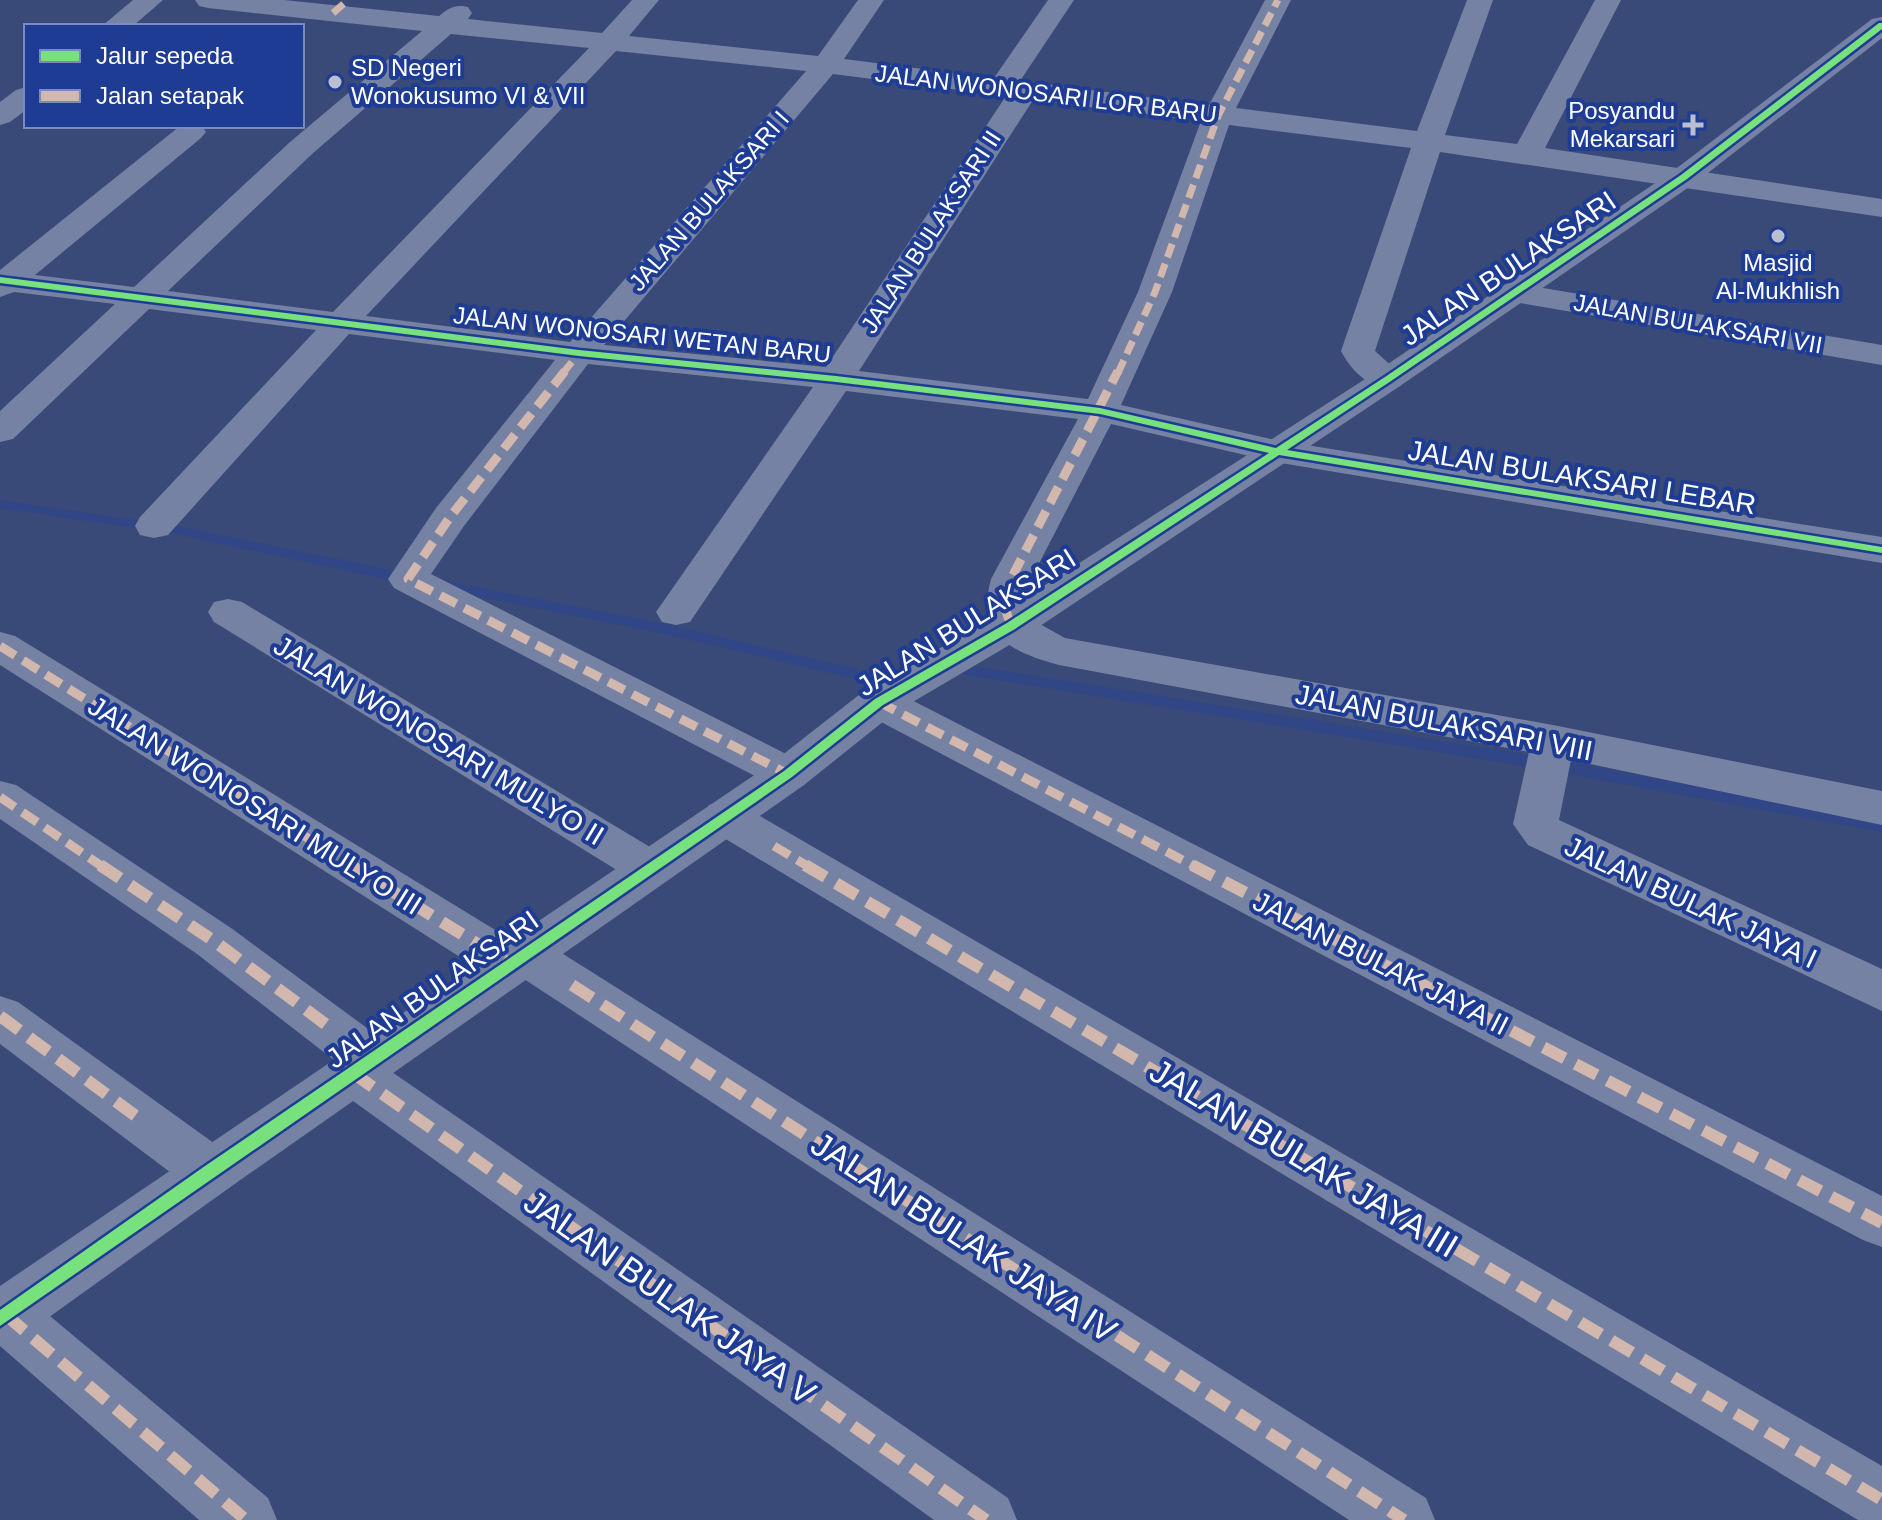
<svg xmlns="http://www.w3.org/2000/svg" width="1882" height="1520" viewBox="0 0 1882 1520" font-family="Arial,sans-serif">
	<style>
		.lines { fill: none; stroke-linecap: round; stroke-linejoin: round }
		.stream { fill: #314686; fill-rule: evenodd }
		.minor { fill: #7682a3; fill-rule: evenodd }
		.tertiary { fill: #7682a3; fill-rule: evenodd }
		.quiet-far2 { stroke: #d1b7ad; stroke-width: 7; stroke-dasharray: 14 7; stroke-linecap: butt }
		.quiet-far1 { stroke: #d1b7ad; stroke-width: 9; stroke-dasharray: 18 9; stroke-linecap: butt }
		.quiet { stroke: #d1b7ad; stroke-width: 12; stroke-dasharray: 24 12; stroke-linecap: butt }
		.cycleway-casing { stroke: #1e3c93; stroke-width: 5 }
		.cycleway { fill: #77e17e; fill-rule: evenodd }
		.poi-dot { fill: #babfd0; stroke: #1e3c93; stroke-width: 3 }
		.labels { text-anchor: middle; stroke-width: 8; stroke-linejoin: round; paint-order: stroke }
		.far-poi-label { font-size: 24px; fill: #fff; stroke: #1e3c93; text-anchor: start }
		.far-street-label { font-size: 24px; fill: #fff; stroke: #1e3c93 }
		.street-label { font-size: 28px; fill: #fff; stroke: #1e3c93 }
		.near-street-label { font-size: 34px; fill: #fff; stroke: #1e3c93 }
	</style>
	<rect width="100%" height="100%" fill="#394978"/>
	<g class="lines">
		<g class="stream">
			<polygon points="0,500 176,526 390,570 397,575 390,580 176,534 0,508"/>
			<polygon points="440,580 665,624 856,669 864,674 856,679 665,634 435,588 433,585 435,582"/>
			<polygon points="967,665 1541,757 1882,820 1882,832 1541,769 962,674 959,670 962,666"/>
		</g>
		<g class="minor">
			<polygon points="133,0 163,0 133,26 102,26"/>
			<path d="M195,0H284L439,16C449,8 455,4 468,7L472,13L468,19L602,33L632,0H659L629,36L818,56L858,0H884L844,59L994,78L1048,0H1074L1020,81L1209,105L1265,0H1291L1236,108L1417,131L1467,0H1493L1445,135L1517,144L1595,0H1621L1545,148L1882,199V217L1440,152L1375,351L1406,379L1400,386C1374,393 1353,374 1341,351L1411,148L1229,125L1172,292L1121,405L1275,440L1882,537V563L1275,462L1111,424L1031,579L1027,595L1029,618L1065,638L1553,725L1882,791V825L1571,760L1559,820L1882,969V1011L1528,845L1513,824L1529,752L1059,665C1011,652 976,635 991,579L1078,419L846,391L690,622L676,625L662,622L656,612L813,387L588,364L464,526L431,574L804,763L810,774L804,785L788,790L772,785L394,588L388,579L436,508L555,360L349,334L168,535L154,538L140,535L135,526L140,517L316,330L149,309L13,439L0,442V411L115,304L14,292L0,297V270L180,126H202L206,132L201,138L35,275L134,287L290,142L422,31L208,8L199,6ZM451,34L589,48L333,312L168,291L312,154ZM616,51L806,71L570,342L366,316ZM833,74L1006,96L826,367L604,345ZM1033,100L1201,121L1138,292L1088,399L859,371Z"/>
			<polygon points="26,87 26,110 10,122 0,125 0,102 16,90"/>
			<polygon points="1514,283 1882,345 1882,365 1502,300 1497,293 1502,286"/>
			<polygon points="228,599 242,602 665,856 672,868 665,880 649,886 633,880 214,622 208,612 214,602"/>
			<polygon points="0,632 15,636 510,939 524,935 541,940 1426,1498 1435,1520 1349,1520 524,979 510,983 493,978 0,665"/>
			<polygon points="879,687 894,691 1882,1196 1882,1247 1863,1240 864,713 858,702 864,691"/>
			<polygon points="0,781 16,785 231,928 390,1045 397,1060 392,1072 1008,1498 1017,1520 934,1520 335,1088 327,1073 334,1060 197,954 0,819"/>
			<polygon points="725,800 741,805 1882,1466 1882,1520 1858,1520 709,829 702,817 709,805"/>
			<polygon points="0,996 18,1002 229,1154 237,1171 229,1188 210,1194 191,1188 0,1044"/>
			<polygon points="6,1289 26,1296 268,1498 277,1520 199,1520 0,1346 0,1291"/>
		</g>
		<polygon class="tertiary" points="1882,17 1882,38 1695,183 1400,386 1025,636 894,713 804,785 229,1188 20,1338 0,1346 0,1286 772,763 864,691 997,616 1376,372 1673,171 1872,19"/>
		<g class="quiet-far2">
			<polyline points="333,13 348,0"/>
			<polyline points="563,373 579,353"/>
			<polyline points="1118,373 1155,292 1218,116 1278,0"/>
		</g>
		<g class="quiet-far1">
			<polyline points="565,371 450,517 408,579 788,774"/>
			<polyline points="1011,626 1003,602 1011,579 1118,371"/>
			<polyline points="0,646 354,867"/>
			<polyline points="879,702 1196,867"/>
			<polyline points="0,797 103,867"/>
			<polyline points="774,846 809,867"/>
		</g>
		<g class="quiet">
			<polyline points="100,865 214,941 328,1026"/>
			<polyline points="350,865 510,964"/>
			<polyline points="805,865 1882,1500"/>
			<polyline points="1192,865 1882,1223"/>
			<polyline points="572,985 1404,1520"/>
			<polyline points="0,1016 144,1122"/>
			<polyline points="353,1073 986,1520"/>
			<polyline points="6,1315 246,1520"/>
		</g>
		<defs>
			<polygon id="cycleway" points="1879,23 1882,23 1882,29 1687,179 1391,381 1287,450 1882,547 1882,553 1279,455 1015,629 883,705 792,777 0,1326 0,1310 205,1166 784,771 875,699 1007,623 1269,453 1100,414 836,382 579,356 0,283 0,277 579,350 836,376 1100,408 1276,448 1385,377 1681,175"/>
		</defs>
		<use href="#cycleway" class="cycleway-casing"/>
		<use href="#cycleway" class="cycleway"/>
	</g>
	<g class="poi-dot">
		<circle cx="335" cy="82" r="8"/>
		<path d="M1689 113h8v8h8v8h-8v8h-8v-8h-8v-8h8z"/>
		<circle cx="1778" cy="236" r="8"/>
	</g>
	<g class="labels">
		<g class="far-poi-label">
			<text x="351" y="76">SD Negeri<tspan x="351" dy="28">Wonokusumo VI &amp; VII</tspan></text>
			<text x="1675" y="119" text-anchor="end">Posyandu<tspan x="1675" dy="28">Mekarsari</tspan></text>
			<text x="1778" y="271" text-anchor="middle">Masjid<tspan x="1778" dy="28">Al-Mukhlish</tspan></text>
		</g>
		<g class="far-street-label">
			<text transform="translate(1046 94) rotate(7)" y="8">JALAN WONOSARI LOR BARU</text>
			<text transform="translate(709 201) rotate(-49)" y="8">JALAN BULAKSARI I</text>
			<text transform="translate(931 232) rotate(-57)" y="8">JALAN BULAKSARI II</text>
			<text transform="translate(1698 324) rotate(10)" y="8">JALAN BULAKSARI VII</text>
			<text transform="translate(642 335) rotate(6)" y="8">JALAN WONOSARI WETAN BARU</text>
		</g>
		<g class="street-label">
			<text transform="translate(1508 268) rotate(-34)" y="10">JALAN BULAKSARI</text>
			<text transform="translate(1582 477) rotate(9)" y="10">JALAN BULAKSARI LEBAR</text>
			<text transform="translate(966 622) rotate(-32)" y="10">JALAN BULAKSARI</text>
			<text transform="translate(1444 722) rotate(11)" y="10">JALAN BULAKSARI VIII</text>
			<text transform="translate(439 740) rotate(31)" y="10">JALAN WONOSARI MULYO II</text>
			<text transform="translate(255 805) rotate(32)" y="10">JALAN WONOSARI MULYO III</text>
			<text transform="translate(1691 902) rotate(25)" y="10">JALAN BULAK JAYA I</text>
			<text transform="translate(1381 963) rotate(27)" y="10">JALAN BULAK JAYA II</text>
			<text transform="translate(432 989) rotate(-35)" y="10">JALAN BULAKSARI</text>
		</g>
		<g class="near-street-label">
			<text transform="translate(1304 1158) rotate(31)" y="12">JALAN BULAK JAYA III</text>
			<text transform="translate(964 1237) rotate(33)" y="12">JALAN BULAK JAYA IV</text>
			<text transform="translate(670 1297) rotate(35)" y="12">JALAN BULAK JAYA V</text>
		</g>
	</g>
	<rect x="24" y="24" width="280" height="104" fill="#1e3c93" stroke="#788abe" stroke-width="2"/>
	<rect x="40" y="50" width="40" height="12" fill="#77e17e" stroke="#788abe" stroke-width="2"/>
	<text x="96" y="64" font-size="24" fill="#ffffff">Jalur sepeda</text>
	<rect x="40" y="90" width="40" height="12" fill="#d1b7ad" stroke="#788abe" stroke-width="2"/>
	<text x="96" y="104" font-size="24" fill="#ffffff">Jalan setapak</text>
</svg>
